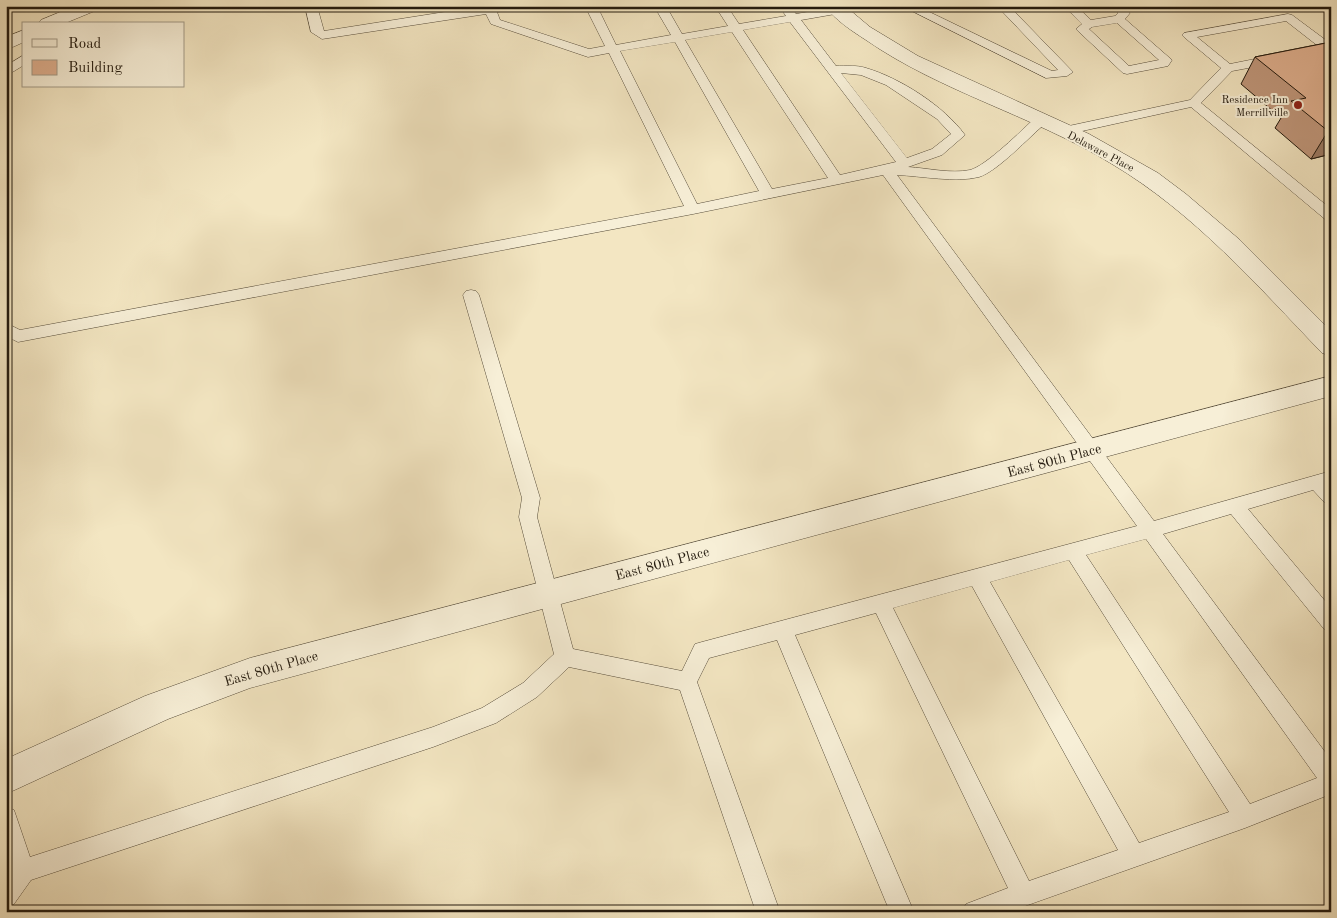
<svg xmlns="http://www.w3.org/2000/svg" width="1337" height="918" viewBox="0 0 1337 918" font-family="'Old Standard TT',serif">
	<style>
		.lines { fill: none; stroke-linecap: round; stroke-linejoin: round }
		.service-casing { stroke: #574d3b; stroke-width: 1 }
		.minor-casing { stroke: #574d3b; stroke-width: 1 }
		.service { fill: #f7efd7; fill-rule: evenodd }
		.minor { fill: #f7efd7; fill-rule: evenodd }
		.wall { fill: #c0977b; stroke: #231a0e }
		.shaded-wall { fill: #9c7b64; stroke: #231a0e }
		.building { fill: #dfb08f; stroke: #231a0e }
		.poi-dot { fill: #8f2418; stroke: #f7efd7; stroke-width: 2 }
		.labels { text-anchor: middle; stroke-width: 4; stroke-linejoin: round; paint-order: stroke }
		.far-poi-label { font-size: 11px; fill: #231a0e; stroke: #f7efd7; text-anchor: end }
		.far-street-label { font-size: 11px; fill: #231a0e; stroke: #f7efd7 }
		.street-label { font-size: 14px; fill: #231a0e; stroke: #f7efd7 }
	</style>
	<rect width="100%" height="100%" fill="#f3e6c2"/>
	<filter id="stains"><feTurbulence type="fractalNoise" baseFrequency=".004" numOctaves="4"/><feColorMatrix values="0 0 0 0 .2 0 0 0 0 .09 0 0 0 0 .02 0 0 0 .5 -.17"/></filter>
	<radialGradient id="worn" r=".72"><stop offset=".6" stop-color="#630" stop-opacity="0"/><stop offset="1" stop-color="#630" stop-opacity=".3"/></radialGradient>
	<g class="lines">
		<defs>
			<g id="service">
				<path d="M305,6H317L324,31L483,6H521L516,9L497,12L500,20L589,49L605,46L585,6H597L616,45L671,35L654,6H666L682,34L728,26L715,6H727L739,24L786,16L779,6H790L796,14L842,6H869L864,9L801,20L836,66C845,66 857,65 866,68C900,78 944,106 965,135L942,155L908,167C927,168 951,174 970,170C986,166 1022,130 1036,117H1046L1047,120L1046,123C1029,137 998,171 979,177C956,183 921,176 897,175L1154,521L1331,471V505L1325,503L1313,490L1248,509L1331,608V632L1324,629L1231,514L1163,534L1331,760V794L1245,828L1008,912H962L966,904L1008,888L876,613L795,635L914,912H890L777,640L709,658L697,682L780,912H756L680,690L569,667L537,697L496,723L433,747L31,880L14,904L6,908V875L11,869L6,854V807L14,810L30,857L433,727L482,708L523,683L554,654L519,517L522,498L463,295L466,291L471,290L476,291L479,295L540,498L537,517L573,649L682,671L695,644L702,642L1137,526L883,175L693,214L18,342L6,336V323L20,330L684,206L609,53L588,57L491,24L486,14L322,39L311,32ZM790,22L896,162L840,175L743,30ZM732,32L828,178L772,189L685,40ZM675,42L759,191L697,204L620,51ZM841,73L861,75L886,85L937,119L951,134L932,149L907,158ZM1146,539L1317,778L1250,804L1086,555ZM1069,560L1229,812L1139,843L990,582ZM972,586L1118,850L1029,881L893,608Z"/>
				<polygon points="902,6 917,6 1052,71 1058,70 997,6 1009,6 1073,72 1067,76 1046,78"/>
				<path d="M1064,6H1076L1091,20L1115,16L1118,13L1112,6H1124L1130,13L1125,19L1172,60L1168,66L1127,74L1123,73L1078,31L1076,29L1082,24ZM1117,23L1159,60L1129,66L1089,29L1092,27Z"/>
				<polygon points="1288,14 1292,15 1331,44 1331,51 1312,55 1308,54 1306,51 1308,48 1318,46 1286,21 1197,37 1230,64 1275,55 1281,59 1275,63 1232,71 1201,103 1331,209 1331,222 1326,220 1191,107 1064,135 1057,131 1064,127 1190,100 1221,68 1184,37 1182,35 1184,33"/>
				<polygon points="24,55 24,65 6,76 6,66"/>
			</g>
			<g id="minor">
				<polygon points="75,6 100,6 97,10 63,24 38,24 41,20"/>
				<path d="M825,6H845L870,27L918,56L1089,134L1158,173L1186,194L1240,240L1331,331V356L1322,353C1257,285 1194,213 1112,164C1034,116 941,92 866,40C852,31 835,20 825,6Z"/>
				<polygon points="24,30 24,42 6,50 6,37"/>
				<polygon points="1331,376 1331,396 250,688 168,719 6,794 6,759 145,696 250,658"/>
			</g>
		</defs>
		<use href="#service" class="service-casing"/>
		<use href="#minor" class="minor-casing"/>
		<use href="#service" class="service"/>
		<use href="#minor" class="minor"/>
	</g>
	<polygon class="wall" points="1331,42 1331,154 1311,159 1275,128 1281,118 1241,84 1255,57"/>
	<polygon class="shaded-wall" points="1328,131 1331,131 1331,154 1311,159"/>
	<polygon class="building" points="1331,42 1331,131 1328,131 1291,101 1306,98 1255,57"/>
	<circle class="poi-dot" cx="1298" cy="105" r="5"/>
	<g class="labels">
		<g class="far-poi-label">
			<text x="1288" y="103">Residence Inn<tspan x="1288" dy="13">Merrillville</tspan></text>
		</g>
		<g class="far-street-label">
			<text transform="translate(1101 151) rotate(28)" y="4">Delaware Place</text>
		</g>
		<g class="street-label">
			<text transform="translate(1054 460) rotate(-15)" y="5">East 80th Place</text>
			<text transform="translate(662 563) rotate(-15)" y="5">East 80th Place</text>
			<text transform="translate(271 668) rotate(-16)" y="5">East 80th Place</text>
		</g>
	</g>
	<rect width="1337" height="918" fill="none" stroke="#f3e6c2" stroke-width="25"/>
	<rect x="8" y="8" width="1322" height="903" fill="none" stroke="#231a0e" stroke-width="2.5"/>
	<rect x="12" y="12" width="1312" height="893" fill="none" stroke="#231a0e"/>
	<rect x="22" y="22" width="162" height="65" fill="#f7efd7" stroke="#a29a87"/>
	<rect x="32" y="39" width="25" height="8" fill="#f7efd7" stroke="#a29a87"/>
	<text x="68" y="48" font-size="15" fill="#231a0e">Road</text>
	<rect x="32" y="60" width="25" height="15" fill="#dfb08f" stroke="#a29a87"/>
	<text x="68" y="72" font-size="15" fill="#231a0e">Building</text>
	<rect width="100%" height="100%" filter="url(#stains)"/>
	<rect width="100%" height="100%" fill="url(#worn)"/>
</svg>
